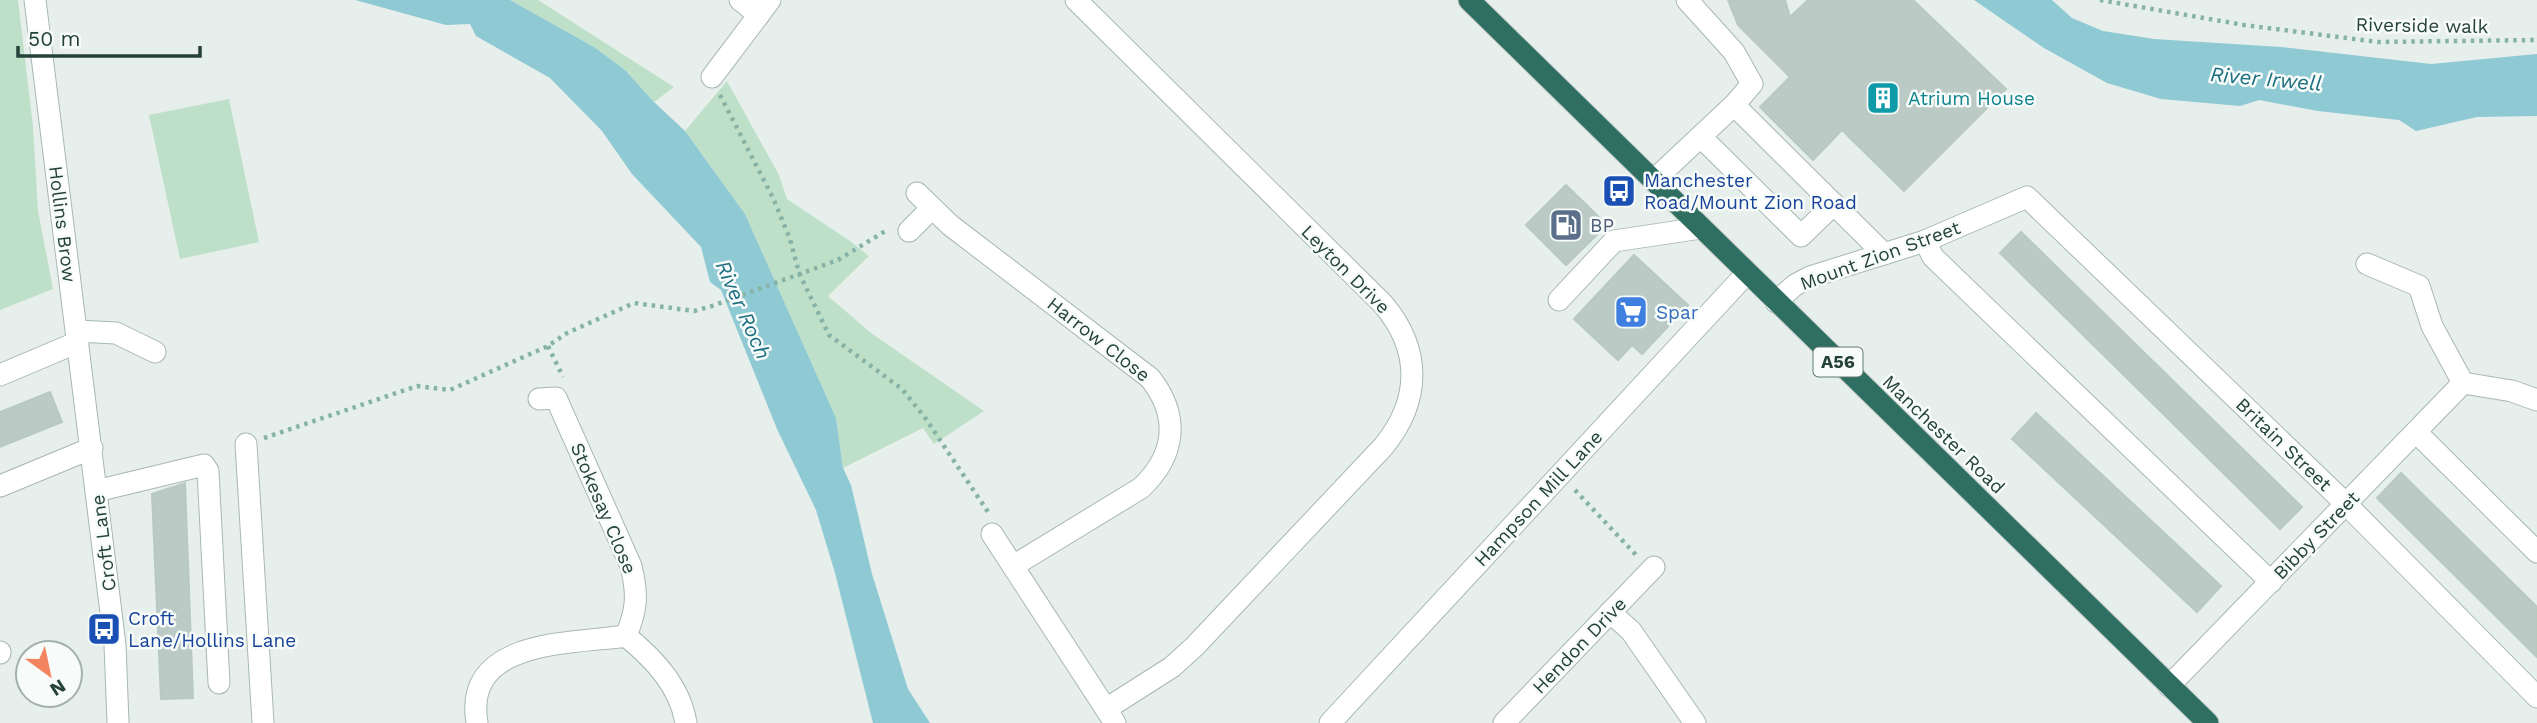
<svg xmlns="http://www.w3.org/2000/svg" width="2537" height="723" viewBox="0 0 2537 723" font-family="'Work Sans',sans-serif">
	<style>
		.green { fill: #bfe0c8 }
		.water { fill: #8ec9d4 }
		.building { fill: #bbcac4; stroke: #b8c9c2; stroke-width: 2 }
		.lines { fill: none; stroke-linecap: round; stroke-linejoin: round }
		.minor-casing { stroke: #a8b8b2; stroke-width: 23 }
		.highway-casing { stroke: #c2cac8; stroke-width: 23 }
		.path { stroke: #86b3a5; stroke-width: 4.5; stroke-dasharray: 3.5 5; stroke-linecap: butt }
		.minor { stroke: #fff; stroke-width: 21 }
		.highway { stroke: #2f6f62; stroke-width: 21 }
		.labels { text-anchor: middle; stroke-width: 5; stroke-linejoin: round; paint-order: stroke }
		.shield { fill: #f7fbf9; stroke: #637a73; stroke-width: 2 }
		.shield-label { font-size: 18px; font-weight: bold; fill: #24423a }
		.street-label { font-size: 19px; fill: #24423a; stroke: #f7fbf9 }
		.culture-label { font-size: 19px; fill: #0d838f; stroke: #f7fbf9; text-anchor: start }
		.transit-label { font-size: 19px; fill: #164399; stroke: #f7fbf9; text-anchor: start }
		.service-label { font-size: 19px; fill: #4e5e75; stroke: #f7fbf9; text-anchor: start }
		.shop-label { font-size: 19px; fill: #366cbe; stroke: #f7fbf9; text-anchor: start }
		.water-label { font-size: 21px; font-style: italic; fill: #1c6f80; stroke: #f7fbf9 }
	</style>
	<rect width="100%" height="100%" fill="#e6efeb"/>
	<g class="green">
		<polygon points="0,0 18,0 33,127 38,211 53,289 0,310"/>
		<polygon points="510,0 538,0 674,87 654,102 625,70 594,47"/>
		<polygon points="727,81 779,175 787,199 850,241 869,256 828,296 871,333 984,411 934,444 923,428 843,468 836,418 745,214 685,131"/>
		<polygon points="229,99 259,242 180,259 149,115"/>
	</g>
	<g class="water">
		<polygon points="355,0 510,0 594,47 625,70 654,102 685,131 745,214 836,418 843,468 851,485 872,574 908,689 930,723 873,723 835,573 816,510 777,429 721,290 710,282 701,247 632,174 602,131 550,78 476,36 470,24 446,25"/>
		<polygon points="1974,0 2052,0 2072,18 2103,31 2154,39 2281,47 2431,64 2537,54 2537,116 2477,117 2416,131 2399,120 2318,111 2259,100 2240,106 2161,99 2107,83 2044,48"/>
	</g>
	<g class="building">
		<polygon points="1728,0 1785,0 1790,17 1808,0 1913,0 2006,89 1904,191 1842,130 1813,160 1760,107 1790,77 1738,25"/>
		<polygon points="1566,185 1607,225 1566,265 1526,225"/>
		<polygon points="2021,232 2302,507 2280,529 2000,253"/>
		<polygon points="1634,255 1688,305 1642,354 1632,345 1618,360 1574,319"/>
		<polygon points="50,392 62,422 0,447 0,412"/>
		<polygon points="2036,413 2221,586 2197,612 2012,439"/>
		<polygon points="2401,473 2537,607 2537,657 2377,498"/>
		<polygon points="185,483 193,698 161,699 152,494"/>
	</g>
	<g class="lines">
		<defs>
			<g id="minor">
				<polyline points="35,0 115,645 118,723"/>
				<polyline points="740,0 759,15"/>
				<path d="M1076,0L1383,304C1422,350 1421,401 1383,447L1195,646L1172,667L1106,709"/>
				<polyline points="712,77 770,0"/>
				<polyline points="1734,105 1884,254"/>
				<polyline points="1701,137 1801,236 1834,204"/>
				<polyline points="1653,181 1734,105 1752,84 1734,52 1687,0"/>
				<path d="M917,193L950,225L1150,378C1180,416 1176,455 1141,488L1013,566"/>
				<polyline points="909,231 932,208"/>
				<polyline points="1925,241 1933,257 2271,582"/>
				<polyline points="2367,264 2419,286 2432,326 2463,383 2512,391 2537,400"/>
				<polyline points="1559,300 1614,241 1701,228"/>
				<polyline points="1776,302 1795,285 1810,277 1925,241 2027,197 2346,504 2537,697"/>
				<polyline points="77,331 116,333 155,352"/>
				<polyline points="0,375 78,342"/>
				<path d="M539,399L556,398L631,566C638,595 637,609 626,636"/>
				<polyline points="2416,432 2537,552"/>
				<polyline points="246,444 263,723"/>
				<polyline points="0,486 92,448"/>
				<polyline points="96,491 204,465 208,471 219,683"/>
				<polyline points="992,534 1115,723"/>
				<polyline points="1610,612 1631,631 1695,723"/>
				<polyline points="0,653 0,652"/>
				<polyline points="2169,686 2463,383"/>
				<path d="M477,723C463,639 570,644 626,636C654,659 680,686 686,723"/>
				<polyline points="1330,723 1747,273"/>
				<polyline points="1504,723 1654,567"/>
			</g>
			<polyline id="highway" points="1469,0 2208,723"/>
		</defs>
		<use href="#minor" class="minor-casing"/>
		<use href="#highway" class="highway-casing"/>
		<g class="path">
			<polyline points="2100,0 2244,25 2378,42 2537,40"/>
			<polyline points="720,95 773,198 790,239 799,273 829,335 902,389 926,419 988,512"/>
			<polyline points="548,346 563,377"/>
			<polyline points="264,438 417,386 450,390 548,346 567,333 634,303 694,311 712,306 838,260 887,230"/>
			<polyline points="1575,490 1636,555"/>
		</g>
		<use href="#minor" class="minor"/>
		<use href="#highway" class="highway"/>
	</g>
	<defs>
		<symbol id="building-square" viewBox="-11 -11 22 22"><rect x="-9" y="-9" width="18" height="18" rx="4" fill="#0f9aa8" stroke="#f7fbf9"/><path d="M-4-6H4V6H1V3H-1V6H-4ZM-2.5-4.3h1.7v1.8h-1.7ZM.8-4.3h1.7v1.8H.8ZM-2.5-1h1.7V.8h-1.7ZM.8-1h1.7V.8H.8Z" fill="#fff"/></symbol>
		<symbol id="bus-square" viewBox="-11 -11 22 22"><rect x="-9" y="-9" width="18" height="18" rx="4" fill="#1a4fb4" stroke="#f7fbf9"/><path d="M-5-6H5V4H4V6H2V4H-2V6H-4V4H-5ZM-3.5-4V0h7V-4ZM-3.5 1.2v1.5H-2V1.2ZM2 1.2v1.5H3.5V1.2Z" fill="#fff"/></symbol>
		<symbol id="fuel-square" viewBox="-11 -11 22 22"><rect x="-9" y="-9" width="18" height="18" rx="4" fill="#5c6f8a" stroke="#f7fbf9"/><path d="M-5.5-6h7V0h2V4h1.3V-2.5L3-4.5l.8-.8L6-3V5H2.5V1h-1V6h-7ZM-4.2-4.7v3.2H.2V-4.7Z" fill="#fff"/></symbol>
		<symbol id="supermarket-square" viewBox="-11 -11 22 22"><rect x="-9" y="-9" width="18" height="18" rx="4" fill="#3f7fe0" stroke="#f7fbf9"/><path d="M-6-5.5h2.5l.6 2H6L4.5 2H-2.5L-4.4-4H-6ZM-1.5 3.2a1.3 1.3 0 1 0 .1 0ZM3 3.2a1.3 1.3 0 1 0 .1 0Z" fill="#fff"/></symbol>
	</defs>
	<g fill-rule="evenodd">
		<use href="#building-square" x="1864" y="79" width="38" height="38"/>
		<use href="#bus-square" x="1600" y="172" width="38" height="38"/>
		<use href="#fuel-square" x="1547" y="206" width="38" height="38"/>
		<use href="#supermarket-square" x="1612" y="293" width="38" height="38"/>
		<use href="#bus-square" x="85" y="610" width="38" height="38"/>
	</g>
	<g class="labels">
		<rect class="shield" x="1813.5" y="347.5" width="49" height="29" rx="5"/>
		<g class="shield-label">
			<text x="1838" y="368">A56</text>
		</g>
		<g class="street-label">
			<text transform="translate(2422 25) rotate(1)" y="7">Riverside walk</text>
			<text transform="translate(63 224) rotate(83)" y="7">Hollins Brow</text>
			<text transform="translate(1880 255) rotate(-20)" y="7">Mount Zion Street</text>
			<text transform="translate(1346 269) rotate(45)" y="7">Leyton Drive</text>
			<text transform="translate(1099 339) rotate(38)" y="7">Harrow Close</text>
			<text transform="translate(1944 434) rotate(44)" y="7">Manchester Road</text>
			<text transform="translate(2284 444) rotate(44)" y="7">Britain Street</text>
			<text transform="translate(1538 498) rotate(-47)" y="7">Hampson Mill Lane</text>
			<text transform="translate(604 508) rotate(67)" y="7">Stokesay Close</text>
			<text transform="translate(2316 535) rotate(-46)" y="7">Bibby Street</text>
			<text transform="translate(103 543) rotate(-97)" y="7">Croft Lane</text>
			<text transform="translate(1579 645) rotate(-46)" y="7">Hendon Drive</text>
		</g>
		<g class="culture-label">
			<text x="1908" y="105">Atrium House</text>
		</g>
		<g class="transit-label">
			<text x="1644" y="187">Manchester<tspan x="1644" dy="22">Road/Mount Zion Road</tspan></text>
			<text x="128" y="625">Croft<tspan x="128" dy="22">Lane/Hollins Lane</tspan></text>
		</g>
		<g class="service-label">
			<text x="1590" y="232">BP</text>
		</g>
		<g class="shop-label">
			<text x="1656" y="319">Spar</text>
		</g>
		<g class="water-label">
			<text transform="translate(2266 79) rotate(5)" y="7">River Irwell</text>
			<text transform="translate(743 310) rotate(66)" y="7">River Roch</text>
		</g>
	</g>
	<g transform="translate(49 674) rotate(147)"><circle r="33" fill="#f7fbf9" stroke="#a3b1ad" stroke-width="2"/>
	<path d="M0-5L12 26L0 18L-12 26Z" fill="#f4845f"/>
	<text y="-10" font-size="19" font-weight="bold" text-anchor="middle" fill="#24423a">N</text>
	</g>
	<path d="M18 46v10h182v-10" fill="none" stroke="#24423a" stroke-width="3.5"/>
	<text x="28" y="46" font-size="21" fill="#24423a" stroke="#f7fbf9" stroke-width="5" paint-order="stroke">50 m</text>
</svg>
